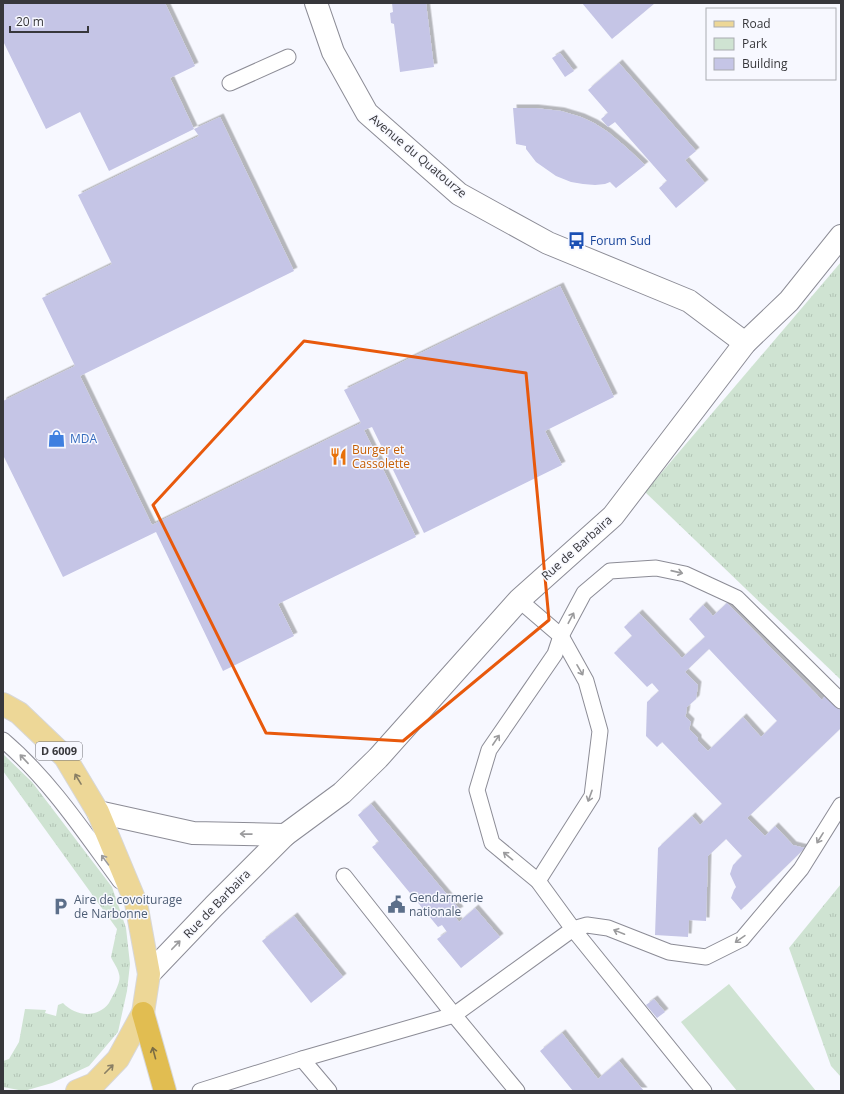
<svg xmlns="http://www.w3.org/2000/svg" width="844" height="1094" viewBox="0 0 844 1094" font-family="'Open Sans',sans-serif">
	<style>
		.grass { fill: url(#grass-tufts) }
		.park { fill: #cfe3d2 }
		.building { fill: #c5c5e6; fill-rule: evenodd; filter: url(#shadow) }
		.lines { fill: none; stroke-linecap: round; stroke-linejoin: round }
		.lane-casing { stroke: #8c8c96; stroke-width: 17 }
		.street-casing { stroke: #8c8c96; stroke-width: 24 }
		.primary-casing { stroke: #d7d7d8; stroke-width: 24 }
		.highway-casing { stroke: #d7d7d8; stroke-width: 24 }
		.lane { stroke: #fff; stroke-width: 15 }
		.street { stroke: #fff; stroke-width: 22 }
		.primary { stroke: #edd797; stroke-width: 22 }
		.highway { stroke: #e1bd51; stroke-width: 22 }
		.oneway { stroke: #9b9b9d }
		.oneway2 { stroke: #897f64 }
		.oneway3 { stroke: #7b6d44 }
		.marked { fill: none; stroke: #e8590c; stroke-width: 3; stroke-linejoin: round }
		.labels { text-anchor: middle; stroke-width: 3; stroke-linejoin: round; paint-order: stroke }
		.shield { fill: #f7f8ff; stroke: #717176; stroke-width: 1 }
		.shield-label { font-size: 11px; font-weight: bold; fill: #37373b }
		.street-label { font-size: 12px; fill: #37373b; stroke: #f7f8ff }
		.transit-label { font-size: 12px; fill: #164399; stroke: #f7f8ff; text-anchor: start }
		.shop-label { font-size: 12px; fill: #366cbe; stroke: #f7f8ff; text-anchor: start }
		.food-label { font-size: 12px; fill: #c56008; stroke: #f7f8ff; text-anchor: start }
		.service-label { font-size: 12px; fill: #4e5e75; stroke: #f7f8ff; text-anchor: start }
	</style>
	<defs>
		<pattern id="grass-tufts" width="24" height="20" patternUnits="userSpaceOnUse"><rect width="24" height="20" fill="#cfe3d2"/><path d="M3 7l-1-3M5 7V3M7 7l1-3M15 17l-1-3M17 17v-4M19 17l1-3" fill="none" stroke="#b2c3b5"/></pattern>
		<filter id="shadow"><feDropShadow dx="3.5" dy="-3.5" stdDeviation="0" flood-color="#0004"/></filter>
	</defs>
	<rect width="100%" height="100%" fill="#f7f8ff"/>
	<g class="grass">
		<polygon points="841,262 841,680 645,492"/>
		<path d="M3,754L32,782L112,887L126,928L130,964L127,991L118,1032L89,1066L52,1083L24,1091L3,1087V1061L9,1059L19,1042L25,1009L46,1010L45,1013L56,1016L58,1005L63,1003C75,1016 97,1019 109,1003C111,999 113,995 115,992C117,987 121,980 119,974C118,968 113,962 111,957L117,929L3,771Z"/>
		<polygon points="841,884 841,1077 831,1066 789,948"/>
	</g>
	<polygon class="park" points="729,984 816,1091 737,1091 681,1022"/>
	<g class="building">
		<polygon points="3,3 165,3 195,66 170,78 194,129 109,171 80,112 46,129 3,41"/>
		<polygon points="392,3 426,3 434,67 400,72 394,24 391,23 390,13 393,12"/>
		<polygon points="582,3 655,3 612,39"/>
		<polygon points="560,53 574,71 565,77 552,58"/>
		<polygon points="619,63 696,151 685,160 705,183 676,208 659,188 667,181 615,122 608,127 601,119 608,113 588,90"/>
		<polygon points="513,108 535,108 561,111 581,117 594,123 608,132 627,148 645,165 616,188 610,182 605,184 595,185 583,184 571,182 556,176 536,162 526,149 526,146 516,144"/>
		<polygon points="220,117 294,271 80,376 152,525 361,423 344,390 560,286 614,397 545,431 562,465 424,533 372,427 364,430 416,537 278,604 294,636 223,671 156,532 63,577 3,455 3,401 75,366 42,298 112,264 78,195 199,136 194,129"/>
		<path d="M727,603L822,700L826,695L841,711V728L747,818L765,836L775,826L793,845L805,848L741,910L731,898L734,890L736,887L730,874L733,865L742,856L726,839L708,856L706,921L689,920L688,937L655,935L658,848L692,816L700,825L722,804L662,742L657,747L646,736L647,702L659,691L652,683L647,687L614,653L632,636L624,627L639,613L682,658L705,637L689,619L703,605L713,616ZM709,649L777,721L761,737L743,717L708,751L698,741V738L689,729L691,722L685,716L686,714L687,707L696,699L698,685L685,672Z"/>
		<polygon points="371,804 460,910 453,914 459,922 475,908 500,937 461,968 437,939 447,932 442,925 438,927 372,847 379,842 358,815"/>
		<polygon points="294,916 343,977 311,1003 262,941"/>
		<polygon points="654,999 665,1012 657,1018 646,1005"/>
		<polygon points="562,1033 598,1079 619,1061 644,1091 573,1091 540,1051"/>
	</g>
	<g class="lines">
		<defs>
			<g id="lane">
				<polyline points="230,83 288,57"/>
				<polyline points="519,600 561,636 586,681 600,731 592,796 538,881"/>
				<polyline points="841,701 737,598 685,574 656,568 610,571 584,593 561,636 555,654 489,750 477,790 492,843 538,881 573,929 587,925 608,928 669,952 706,957 742,939 801,869 841,805"/>
				<path d="M3,740C50,780 84,832 120,881"/>
				<polyline points="344,876 454,1015 517,1091"/>
				<polyline points="302,1059 329,1091"/>
				<polyline points="200,1091 302,1059 454,1015 573,929 704,1091"/>
			</g>
			<g id="street">
				<polyline points="316,3 333,52 367,113 459,194 548,243 689,301 745,343"/>
				<polyline points="98,812 193,833 285,835"/>
				<polyline points="149,974 214,906 285,835 342,793 378,758 519,600 613,516 745,343 789,301 841,236"/>
			</g>
			<polyline id="primary" points="3,704 19,713 65,757 98,812 136,903 149,974 143,1013 118,1059 94,1084 77,1091"/>
			<polyline id="highway" points="143,1013 165,1091"/>
		</defs>
		<use href="#lane" class="lane-casing"/>
		<use href="#street" class="street-casing"/>
		<use href="#primary" class="primary-casing"/>
		<use href="#highway" class="highway-casing"/>
		<use href="#lane" class="lane"/>
		<use href="#street" class="street"/>
		<use href="#primary" class="primary"/>
		<use href="#highway" class="highway"/>
	</g>
	<defs><path id="oneway-shaft" d="M-6 0H5M1.5-3L5.5 0L1.5 3" fill="none" stroke-width="1.6" stroke-linecap="round" stroke-linejoin="round"/></defs>
	<g class="oneway">
		<use href="#oneway-shaft" transform="translate(677 572) rotate(13)"/>
		<use href="#oneway-shaft" transform="translate(571 618) rotate(-62)"/>
		<use href="#oneway-shaft" transform="translate(580 670) rotate(60)"/>
		<use href="#oneway-shaft" transform="translate(496 740) rotate(-56)"/>
		<use href="#oneway-shaft" transform="translate(24 759) rotate(-133)"/>
		<use href="#oneway-shaft" transform="translate(590 796) rotate(110)"/>
		<use href="#oneway-shaft" transform="translate(246 834) rotate(-179)"/>
		<use href="#oneway-shaft" transform="translate(820 838) rotate(122)"/>
		<use href="#oneway-shaft" transform="translate(508 856) rotate(-141)"/>
		<use href="#oneway-shaft" transform="translate(105 860) rotate(-126)"/>
		<use href="#oneway-shaft" transform="translate(619 932) rotate(-158)"/>
		<use href="#oneway-shaft" transform="translate(740 939) rotate(145)"/>
		<use href="#oneway-shaft" transform="translate(176 945) rotate(-46)"/>
	</g>
	<g class="oneway2">
		<use href="#oneway-shaft" transform="translate(78 779) rotate(-121)"/>
		<use href="#oneway-shaft" transform="translate(109 1069) rotate(-45)"/>
	</g>
	<use class="oneway3" href="#oneway-shaft" transform="translate(154 1053) rotate(-105)"/>
	<path class="marked" d="M304,341L526,373L549,620L403,741L266,733L153,505Z"/>
	<defs>
		<symbol id="bus-bare" viewBox="-9 -9 18 18"><path d="M-5-6H5V4H4V6H2V4H-2V6H-4V4H-5ZM-3.5-4V0h7V-4ZM-3.5 1.2v1.5H-2V1.2ZM2 1.2v1.5H3.5V1.2Z" fill="#1a4fb4" stroke="#f7f8ff" stroke-width="2.5" paint-order="stroke"/></symbol>
		<symbol id="shop-bare" viewBox="-9 -9 18 18"><path d="M-5-2.5h2.3a2.7 3.5 0 0 1 5.4 0H5L5.5 6h-11ZM-1.5-2.5h3a1.5 2.3 0 0 0-3 0Z" fill="#3f7fe0" stroke="#f7f8ff" stroke-width="2.5" paint-order="stroke"/></symbol>
		<symbol id="restaurant-bare" viewBox="-9 -9 18 18"><path d="M-5-6h1v4h1v-4h1v4h1v-4h1v5L-1.5 .5V6h-2V.5L-5-1ZM5-6V6H3V1.5H1.5Q1.5-4 5-6Z" fill="#e8710a" stroke="#f7f8ff" stroke-width="2.5" paint-order="stroke"/></symbol>
		<symbol id="civic-bare" viewBox="-9 -9 18 18"><path d="M-.6-6.5H3V-4.5H.6V-3L4-1V1h2V6H-6V1h2V-1L-.6-3ZM-1.2 2.5V6h2.4V2.5Z" fill="#5c6f8a" stroke="#f7f8ff" stroke-width="2.5" paint-order="stroke"/></symbol>
		<symbol id="parking-bare" viewBox="-9 -9 18 18"><path d="M-3.5-5.5H1a3.5 3.5 0 0 1 0 7H-1V5.5H-3.5ZM-1-3.4V-.6H.8a1.4 1.4 0 0 0 0-2.8Z" fill="#5c6f8a" stroke="#f7f8ff" stroke-width="2.5" paint-order="stroke"/></symbol>
	</defs>
	<g fill-rule="evenodd">
		<use href="#bus-bare" x="564" y="228" width="25" height="25"/>
		<use href="#shop-bare" x="44" y="426" width="25" height="25"/>
		<use href="#restaurant-bare" x="326" y="444" width="25" height="25"/>
		<use href="#civic-bare" x="384" y="892" width="25" height="25"/>
		<use href="#parking-bare" x="48" y="894" width="25" height="25"/>
	</g>
	<g class="labels">
		<rect class="shield" x="36" y="742" width="46" height="18" rx="3"/>
		<g class="shield-label">
			<text x="59" y="755">D 6009</text>
		</g>
		<g class="street-label">
			<text transform="translate(418 156) rotate(40)" y="4">Avenue du Quatourze</text>
			<text transform="translate(577 548) rotate(-42)" y="4">Rue de Barbaira</text>
			<text transform="translate(217 904) rotate(-46)" y="4">Rue de Barbaira</text>
		</g>
		<g class="transit-label">
			<text x="590" y="245">Forum Sud</text>
		</g>
		<g class="shop-label">
			<text x="70" y="443">MDA</text>
		</g>
		<g class="food-label">
			<text x="352" y="454">Burger et<tspan x="352" dy="14">Cassolette</tspan></text>
		</g>
		<g class="service-label">
			<text x="409" y="902">Gendarmerie<tspan x="409" dy="14">nationale</tspan></text>
			<text x="74" y="904">Aire de covoiturage<tspan x="74" dy="14">de Narbonne</tspan></text>
		</g>
	</g>
	<rect width="844" height="1094" fill="none" stroke="#37373b" stroke-width="8"/>
	<rect x="706" y="8" width="130" height="72" fill="#f7f8ff" stroke="#aaabb1"/>
	<rect x="714" y="21" width="20" height="6" fill="#edd797" stroke="#aaabb1"/>
	<text x="742" y="28" font-size="12" fill="#37373b">Road</text>
	<rect x="714" y="38" width="20" height="12" fill="#cfe3d2" stroke="#aaabb1"/>
	<text x="742" y="48" font-size="12" fill="#37373b">Park</text>
	<rect x="714" y="58" width="20" height="12" fill="#c5c5e6" stroke="#aaabb1"/>
	<text x="742" y="68" font-size="12" fill="#37373b">Building</text>
	<path d="M10 26v6h78v-6" fill="none" stroke="#37373b" stroke-width="2"/>
	<text x="16" y="26" font-size="12" fill="#37373b" stroke="#f7f8ff" stroke-width="3" paint-order="stroke">20 m</text>
</svg>
